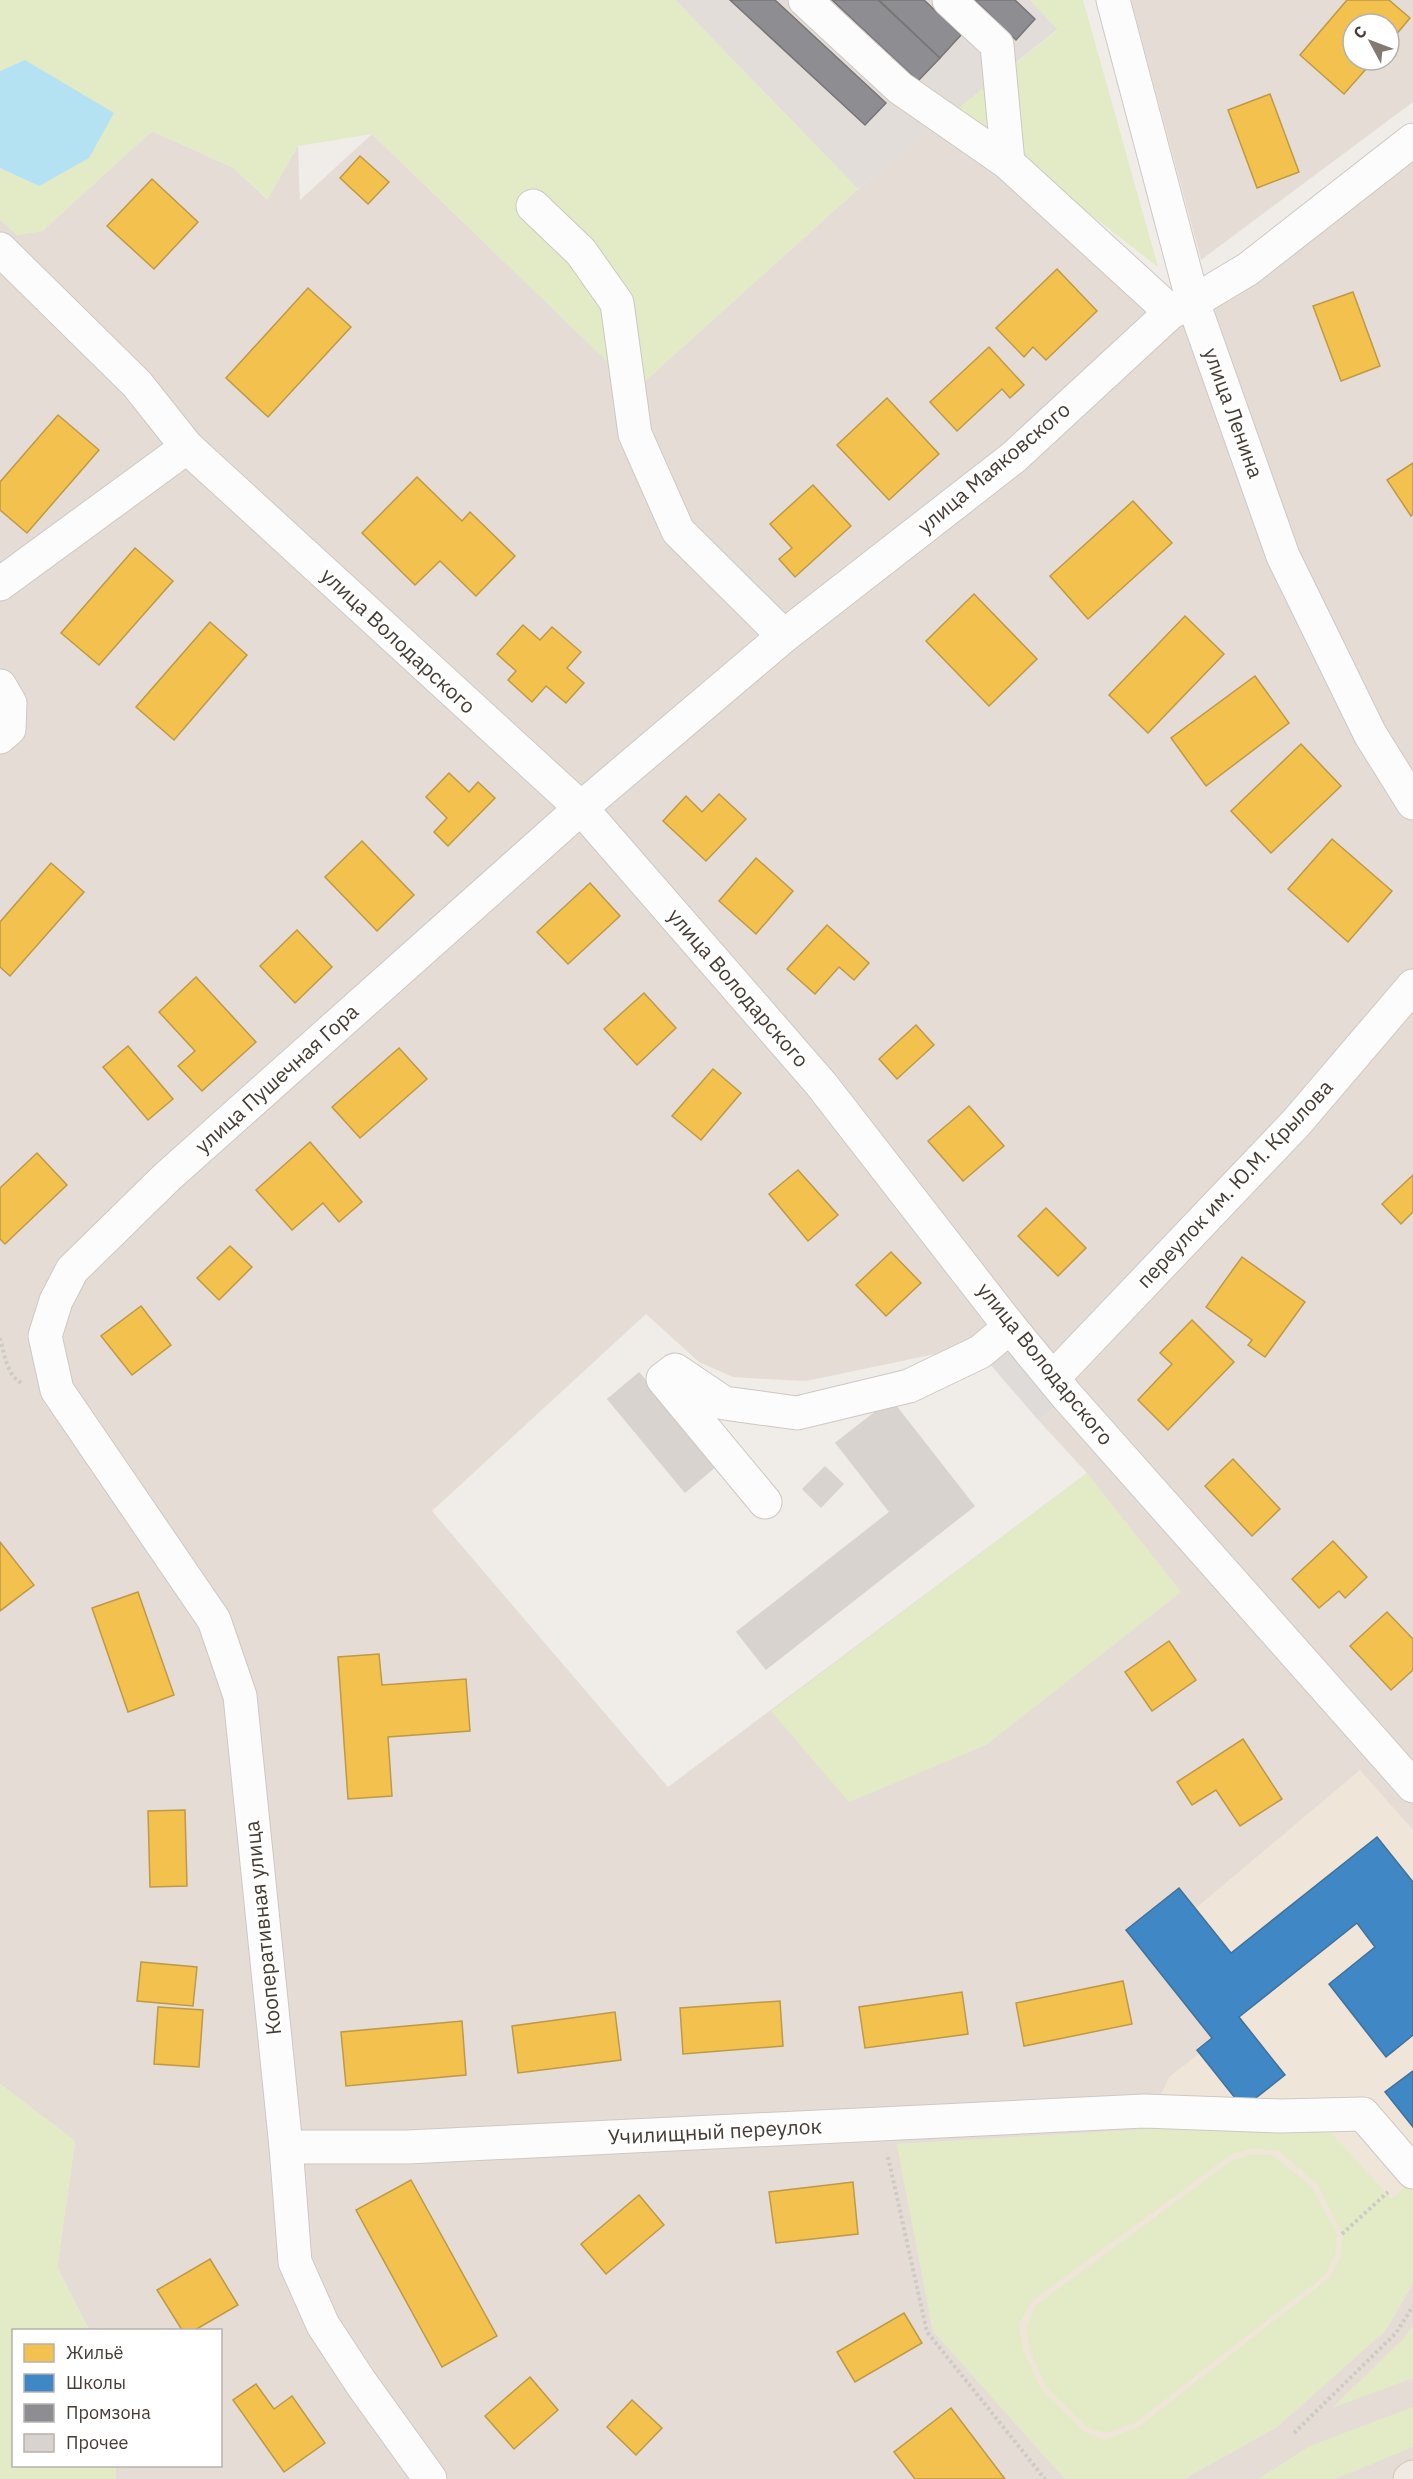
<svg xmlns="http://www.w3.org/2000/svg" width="1413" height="2479" viewBox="0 0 1413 2479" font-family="'IBM Plex Sans',sans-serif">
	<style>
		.residential { fill: #e5ddd5; fill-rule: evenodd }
		.industrial { fill: #e3ddd9 }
		.education { fill: #efe5d9 }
		.green { fill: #e2ebc6; fill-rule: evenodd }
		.parking { fill: #dfdbd8 }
		.water { fill: #b4e2f2 }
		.homes { fill: #f2c14e; stroke: #be9946; stroke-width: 1.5 }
		.schools { fill: #3f88c5; stroke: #41719a; stroke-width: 1.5 }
		.industry { fill: #8d8d92; stroke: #787576; stroke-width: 1.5 }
		.building { fill: #d8d3cf; stroke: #d8d3ce; stroke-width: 1.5 }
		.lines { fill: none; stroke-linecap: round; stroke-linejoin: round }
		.minor-casing { stroke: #cdc8c4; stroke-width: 35 }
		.major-casing { stroke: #d4c6b4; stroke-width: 35 }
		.path { stroke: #cecac6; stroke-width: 4; stroke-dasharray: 3 3; stroke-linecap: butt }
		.minor { stroke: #fdfcfc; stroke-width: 33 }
		.major { stroke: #f1eae2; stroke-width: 33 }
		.labels { text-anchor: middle; stroke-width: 6; stroke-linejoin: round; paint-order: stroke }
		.street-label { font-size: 21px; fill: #463c34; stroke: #fff }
	</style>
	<rect width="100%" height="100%" fill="#f0ece8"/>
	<g class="residential">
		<path d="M1131,0H1413V102L1201,260ZM1353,24H1389V60H1353Z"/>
		<path d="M945,119L1171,312L1413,140V2479H116V2466H220V2330H89L57,2267L75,2141L0,2084V219L17,235L42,231L152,131L234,168L267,199L298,146L300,200L372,134L636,389L858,189ZM646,1314L699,1362L733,1377L763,1379L806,1381L950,1351L970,1341L1067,1396L1039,1421L1087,1473L668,1787L432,1511Z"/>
	</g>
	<polygon class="industrial" points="675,0 1030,0 1058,29 858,189"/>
	<polygon class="education" points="1360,1770 1413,1830 1413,2283 1386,2330 1277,2427 1184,2479 1065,2479 933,2331 897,2144 1135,2130 1147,2125 1169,2077 1200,2053 1197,2050 1212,2038 1126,1930 1179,1888 1196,1908"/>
	<g class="green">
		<polygon points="0,0 675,0 858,189 636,389 372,134 298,146 268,199 234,168 152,131 42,231 17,235 0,219 0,168 39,186 25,60 0,71"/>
		<polygon points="1030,0 1083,0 1158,267 956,110 1058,30"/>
		<polygon points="1087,1473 1181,1592 986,1745 849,1802 771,1711"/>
		<polygon points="0,2084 75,2141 57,2267 89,2330 14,2330 14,2466 116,2466 116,2479 0,2479"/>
		<path d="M1147,2125L1331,2133L1392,2199L1407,2185L1413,2192V2283L1386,2330L1277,2427L1184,2479H1065L933,2331L897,2144L1135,2130ZM1252,2149L1278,2150L1318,2185L1342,2234L1341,2256L1329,2278L1137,2428L1104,2440L1085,2432L1041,2389L1023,2350L1019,2324L1032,2301L1232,2154Z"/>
		<polygon points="1250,2155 1272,2155 1311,2186 1337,2234 1335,2254 1325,2275 1135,2423 1106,2433 1088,2428 1046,2387 1030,2352 1026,2328 1035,2306 1231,2161"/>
		<polygon points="1413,2325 1413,2378 1332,2408 1405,2337"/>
		<polygon points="1413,2407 1413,2447 1335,2479 1258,2479 1310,2446"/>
	</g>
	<polygon class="parking" points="1001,1313 1067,1396 1039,1421 970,1341"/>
	<polygon class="water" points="25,60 114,113 89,158 39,186 0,168 0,71"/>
	<g class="homes">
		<polygon points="1347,0 1389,0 1410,18 1389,43 1389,24 1353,24 1353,60 1374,60 1344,94 1300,55"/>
		<polygon points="1270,94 1299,172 1257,188 1228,110"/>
		<polygon points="360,156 389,182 368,204 340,178"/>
		<polygon points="152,179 198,222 154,269 107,226"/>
		<polygon points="1057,269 1097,311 1046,360 1033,347 1024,357 996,328"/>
		<polygon points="308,288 351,327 268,417 226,378"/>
		<polygon points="1353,292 1380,366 1341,381 1313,306"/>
		<polygon points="989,347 1024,385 1010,398 1002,389 957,431 930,402"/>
		<polygon points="887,398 939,454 889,500 837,445"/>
		<polygon points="58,415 99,450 27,533 0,510 0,482"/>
		<polygon points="1413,463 1413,514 1411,516 1387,480"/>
		<polygon points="417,477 462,521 470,512 515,556 476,596 440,561 415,585 362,533"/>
		<polygon points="813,485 851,526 795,577 779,559 792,548 770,524"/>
		<polygon points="1133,501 1172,543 1088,619 1050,576"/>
		<polygon points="135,548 173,581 99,665 61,633"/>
		<polygon points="974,594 1037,659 989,706 926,641"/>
		<polygon points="1185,616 1224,654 1148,733 1109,695"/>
		<polygon points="210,622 247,655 174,740 136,707"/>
		<polygon points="523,625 540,640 552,627 581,652 567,668 584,683 566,703 546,686 532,702 508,680 516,671 497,654"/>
		<polygon points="1255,676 1289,723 1206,786 1171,738"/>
		<polygon points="1301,744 1341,786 1271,853 1231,811"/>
		<polygon points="449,773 469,792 478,782 495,798 448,846 434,832 447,818 426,797"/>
		<polygon points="719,794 746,819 706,861 663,821 686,796 702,812"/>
		<polygon points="1332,839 1392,891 1348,942 1288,889"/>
		<polygon points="362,841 414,895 377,931 325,877"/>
		<polygon points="756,858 793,891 756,934 719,901"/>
		<polygon points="51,863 84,892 10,976 0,967 0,922"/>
		<polygon points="590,883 620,916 568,964 537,932"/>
		<polygon points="827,925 869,963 854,980 839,967 815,994 787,969"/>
		<polygon points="297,930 332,967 295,1003 260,966"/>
		<polygon points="196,977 256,1042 202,1091 178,1066 195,1051 159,1012"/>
		<polygon points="644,993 676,1028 637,1065 604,1029"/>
		<polygon points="916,1025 934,1045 897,1079 879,1059"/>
		<polygon points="128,1046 173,1099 148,1120 103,1067"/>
		<polygon points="399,1048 427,1079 360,1138 332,1107"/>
		<polygon points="713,1069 741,1093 701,1140 672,1116"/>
		<polygon points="969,1106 1004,1146 963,1181 928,1141"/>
		<polygon points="310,1142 362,1202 339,1222 323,1203 292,1230 256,1190"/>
		<polygon points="37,1153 67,1185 5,1244 0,1239 0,1188"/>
		<polygon points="798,1170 838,1215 808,1241 769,1194"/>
		<polygon points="1413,1175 1413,1212 1401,1224 1382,1204"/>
		<polygon points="1046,1208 1086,1248 1058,1276 1018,1236"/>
		<polygon points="230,1246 252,1267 219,1300 197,1278"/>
		<polygon points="891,1252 921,1283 886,1316 856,1285"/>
		<polygon points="1242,1257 1305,1302 1265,1357 1248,1345 1252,1340 1206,1307"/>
		<polygon points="141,1306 171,1345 132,1375 101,1336"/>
		<polygon points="1192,1320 1234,1362 1168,1430 1138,1400 1172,1364 1160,1353"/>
		<polygon points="1233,1459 1280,1509 1252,1536 1205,1486"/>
		<polygon points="1333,1541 1367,1577 1345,1598 1339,1591 1319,1608 1292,1579"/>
		<polygon points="0,1542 34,1585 0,1611"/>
		<polygon points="138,1592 174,1695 128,1712 92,1608"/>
		<polygon points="1387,1612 1413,1639 1413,1670 1391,1690 1350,1646"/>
		<polygon points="1169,1641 1196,1680 1152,1711 1125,1672"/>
		<polygon points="379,1654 382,1685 466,1679 470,1731 388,1737 392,1796 348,1799 338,1657"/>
		<polygon points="1243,1739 1282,1799 1240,1826 1216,1790 1192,1805 1177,1782"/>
		<polygon points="185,1810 187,1886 150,1887 148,1811"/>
		<polygon points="141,1962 197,1967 193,2006 137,2001"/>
		<polygon points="1123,1981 1132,2024 1024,2046 1016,2003"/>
		<polygon points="962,1992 968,2034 865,2048 859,2007"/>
		<polygon points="780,2001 783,2046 683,2054 680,2008"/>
		<polygon points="158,2007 203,2010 199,2067 154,2064"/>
		<polygon points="615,2012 621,2060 518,2073 512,2026"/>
		<polygon points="462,2021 466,2075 346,2086 341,2032"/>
		<polygon points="411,2180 497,2336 442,2367 356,2210"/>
		<polygon points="853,2182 858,2234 776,2243 769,2192"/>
		<polygon points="639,2195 664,2225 606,2274 581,2244"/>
		<polygon points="210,2259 238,2305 195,2330 182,2330 157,2290"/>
		<polygon points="904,2313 922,2343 855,2382 837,2352"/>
		<polygon points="530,2377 558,2410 514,2449 485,2416"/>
		<polygon points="256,2384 274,2409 292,2396 325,2443 284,2472 233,2400"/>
		<polygon points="632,2400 662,2428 636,2455 607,2427"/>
		<polygon points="951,2408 1005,2479 915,2479 894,2452"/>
	</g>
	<g class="schools">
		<polygon points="1377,1837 1413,1882 1413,2035 1386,2057 1329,1984 1375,1947 1357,1923 1239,2017 1285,2075 1243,2108 1197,2050 1212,2038 1126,1930 1179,1888 1231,1953"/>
		<polygon points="1413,2071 1413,2127 1385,2092"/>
	</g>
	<g class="industry">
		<polygon points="730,0 775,0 886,103 865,125"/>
		<polygon points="832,0 878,0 940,58 918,81"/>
		<polygon points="879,0 924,0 961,35 940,58"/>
		<polygon points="975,0 1015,0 1035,19 1016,40"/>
	</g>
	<g class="building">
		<polygon points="639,1373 716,1466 685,1492 608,1399"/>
		<polygon points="891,1400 974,1506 766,1669 737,1632 890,1512 836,1443"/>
		<polygon points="825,1467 843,1484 821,1507 803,1489"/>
	</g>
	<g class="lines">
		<defs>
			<g id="minor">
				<polyline points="805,0 900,88 1008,163 1171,312"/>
				<polyline points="949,0 997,45 1008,163"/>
				<polyline points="1113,0 1193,302 1283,556 1370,734 1413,803"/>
				<polyline points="533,206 581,252 617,303 635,434 678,531 784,636"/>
				<polyline points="0,249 137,384 187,447 581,808 821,1084 1010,1327 1067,1396 1413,1786"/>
				<polyline points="0,584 187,447"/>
				<polyline points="0,686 10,703 9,729 0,737"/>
				<polyline points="1053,1378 1296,1123 1413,986"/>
				<polyline points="765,1502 663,1379 675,1370 724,1403 797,1413 909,1386 980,1352 1010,1327"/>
				<polyline points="286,2147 408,2147 1144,2111 1280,2116 1363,2114 1413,2172"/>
				<polyline points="430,2479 361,2383 323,2325 295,2262 286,2147 240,1696 214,1620 57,1390 45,1336 56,1301 72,1270 167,1177 581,808 784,636 1014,457 1171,312 1193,302 1248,269 1413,140"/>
			</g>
			<polyline id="major" points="1410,2479 1413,2477"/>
		</defs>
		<use href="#minor" class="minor-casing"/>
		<use href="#major" class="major-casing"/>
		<g class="path">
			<path d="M0,1338C4,1352 7,1377 22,1383"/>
			<polyline points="888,2157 927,2332 1045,2479"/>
			<polyline points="1342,2234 1388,2192"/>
			<polyline points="1294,2433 1396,2333 1413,2306"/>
		</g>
		<use href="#minor" class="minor"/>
		<use href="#major" class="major"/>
	</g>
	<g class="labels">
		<g class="street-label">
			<text transform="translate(1233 413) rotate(70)" y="7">улица Ленина</text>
			<text transform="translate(994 468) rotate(-40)" y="7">улица Маяковского</text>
			<text transform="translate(398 641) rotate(43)" y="7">улица Володарского</text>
			<text transform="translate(738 988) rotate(49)" y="7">улица Володарского</text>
			<text transform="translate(277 1079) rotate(-42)" y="7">улица Пушечная Гора</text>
			<text transform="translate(1235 1184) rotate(-47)" y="7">переулок им. Ю.М. Крылова</text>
			<text transform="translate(1045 1364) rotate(51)" y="7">улица Володарского</text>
			<text transform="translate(263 1928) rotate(-96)" y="7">Кооперативная улица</text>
			<text transform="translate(715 2132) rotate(-3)" y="7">Училищный переулок</text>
		</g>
	</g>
	<rect x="12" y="2329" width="210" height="138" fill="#ffffff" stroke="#b5b1ae" stroke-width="1.5"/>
	<rect x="24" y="2344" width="30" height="18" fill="#f2c14e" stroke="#b5b1ae" stroke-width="1.5"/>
	<text x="66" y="2359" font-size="18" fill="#463c34">Жильё</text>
	<rect x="24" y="2374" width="30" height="18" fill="#3f88c5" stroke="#b5b1ae" stroke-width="1.5"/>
	<text x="66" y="2389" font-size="18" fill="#463c34">Школы</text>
	<rect x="24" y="2404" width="30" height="18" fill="#8d8d92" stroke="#b5b1ae" stroke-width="1.5"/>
	<text x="66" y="2419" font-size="18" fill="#463c34">Промзона</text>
	<rect x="24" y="2434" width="30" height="18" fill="#d8d3cf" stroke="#b5b1ae" stroke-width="1.5"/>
	<text x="66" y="2449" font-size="18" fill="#463c34">Прочее</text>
	<g transform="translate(1371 42) rotate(311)"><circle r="28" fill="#ffffff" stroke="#b5b1ae" stroke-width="1.5"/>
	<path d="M0-4.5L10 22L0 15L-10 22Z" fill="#827a73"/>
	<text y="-9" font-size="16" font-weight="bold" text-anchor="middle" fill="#463c34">С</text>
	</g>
</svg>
